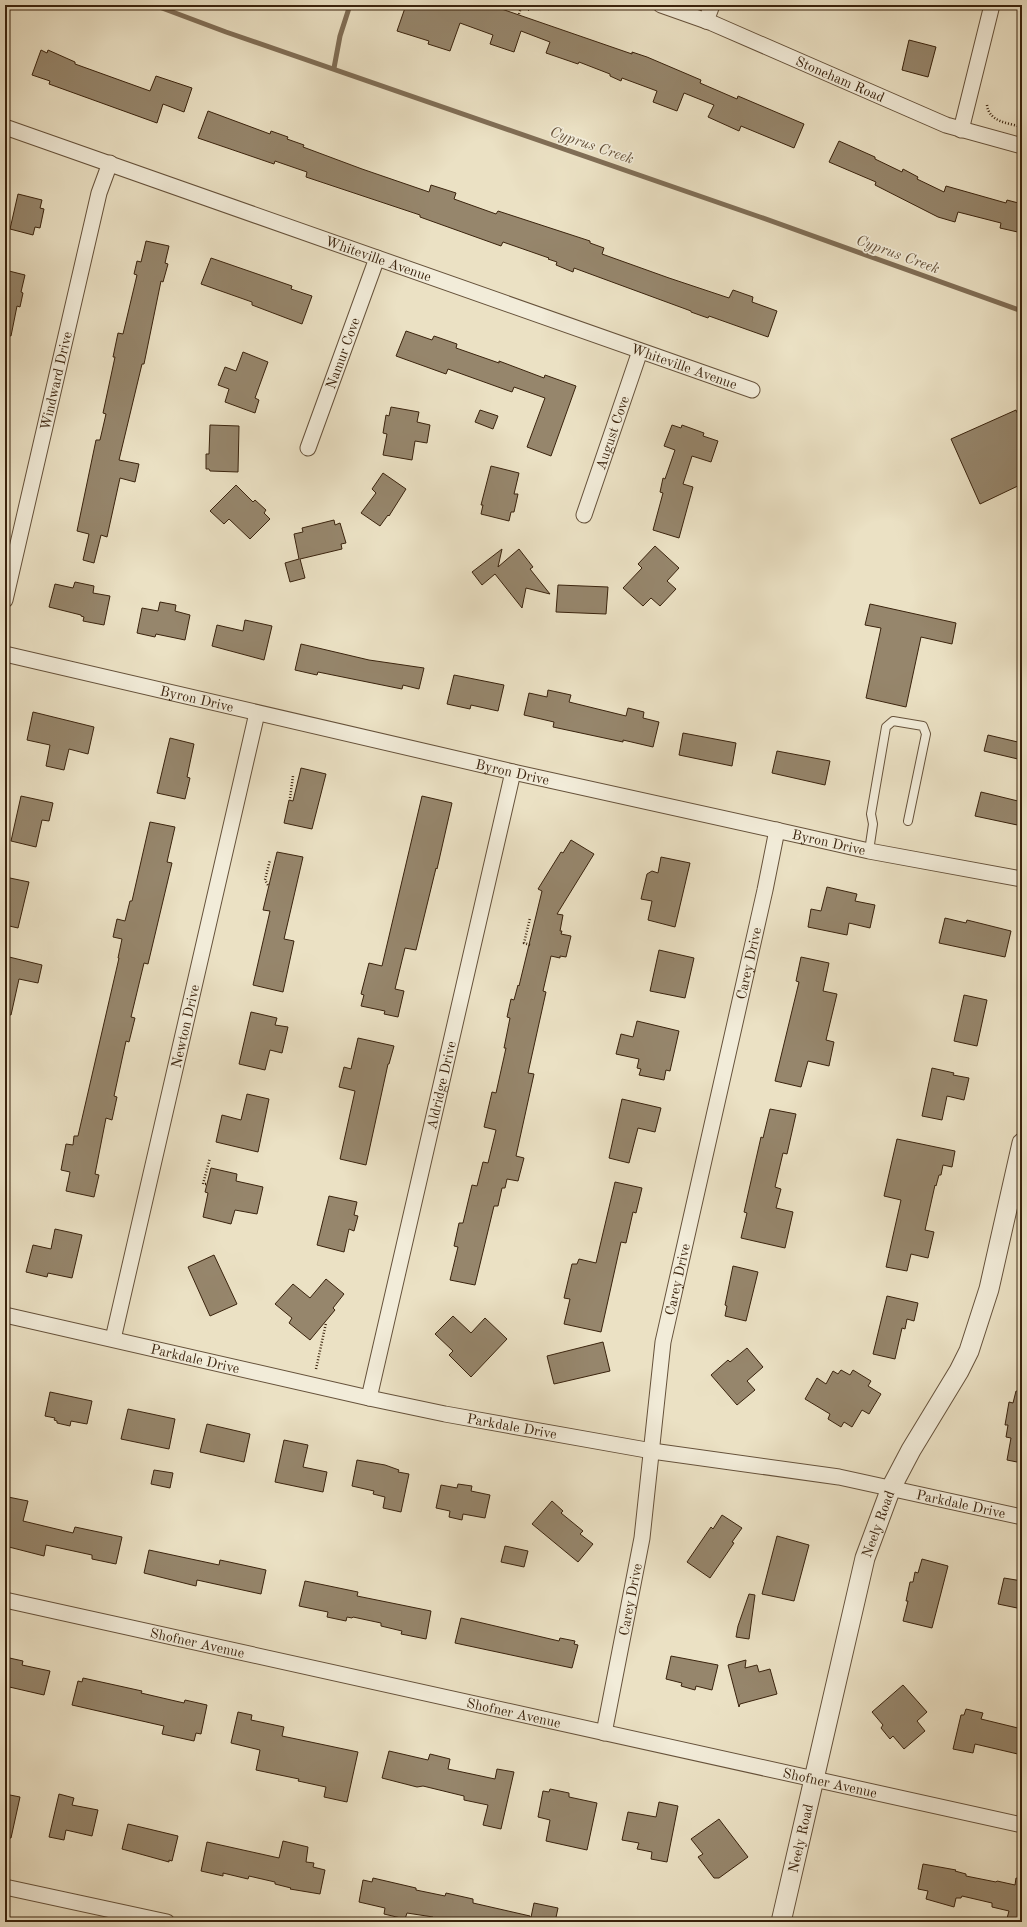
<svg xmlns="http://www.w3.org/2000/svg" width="1027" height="1927" viewBox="0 0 1027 1927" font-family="'Old Standard TT',serif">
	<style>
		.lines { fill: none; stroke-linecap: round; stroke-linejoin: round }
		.stream { stroke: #806e56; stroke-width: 5 }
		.building { fill: #96866c; stroke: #3a230d }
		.service-casing { stroke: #66523b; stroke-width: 10 }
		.minor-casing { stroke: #66523b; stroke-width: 17 }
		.tertiary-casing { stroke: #66523b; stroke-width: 21 }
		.path { stroke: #3a230d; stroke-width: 2.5; stroke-dasharray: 1 2; stroke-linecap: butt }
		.service { stroke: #f2ecd9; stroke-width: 8 }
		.minor { stroke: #f2ecd9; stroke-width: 15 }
		.tertiary { stroke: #f2ecd9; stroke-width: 19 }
		.labels { text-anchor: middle; stroke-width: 3.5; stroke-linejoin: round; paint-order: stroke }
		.street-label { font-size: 14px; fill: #3a230d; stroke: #f2ecd9 }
		.water-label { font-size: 15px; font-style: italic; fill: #634f37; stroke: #f2ecd9 }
	</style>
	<rect width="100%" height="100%" fill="#ebe1c4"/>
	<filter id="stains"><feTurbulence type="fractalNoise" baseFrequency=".005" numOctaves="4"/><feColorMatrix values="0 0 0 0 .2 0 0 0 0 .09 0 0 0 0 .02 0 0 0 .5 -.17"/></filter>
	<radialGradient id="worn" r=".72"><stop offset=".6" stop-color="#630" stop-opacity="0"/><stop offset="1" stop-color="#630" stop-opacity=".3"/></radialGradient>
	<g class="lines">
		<g class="stream">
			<polyline points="154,5 226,32 760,217 1022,311"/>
			<polyline points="334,68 340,36 350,5"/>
		</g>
	</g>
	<g class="building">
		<polygon points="406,5 490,5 632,54 632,52 647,57 701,80 700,83 737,99 738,96 804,124 794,148 741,126 739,131 708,117 714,105 684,93 677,111 653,102 657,91 622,78 621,81 610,76 610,74 579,62 578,64 546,53 550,42 521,31 514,52 490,44 493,35 460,23 450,51 428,44 429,41 397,31"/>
		<polygon points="909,40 936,47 928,77 902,70"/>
		<polygon points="41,50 47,53 48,50 75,62 75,64 150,91 156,76 192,88 184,112 163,104 157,123 49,84 50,81 32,75"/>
		<polygon points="208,111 270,134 271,131 288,137 287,139 304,145 303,147 362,169 429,192 431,185 456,193 454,199 496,214 498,211 590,241 590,243 604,248 602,254 669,278 729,298 733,290 753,297 752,302 777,311 768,337 709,316 708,318 691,312 691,311 574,268 573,272 556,265 557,262 548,259 549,258 503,242 501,246 420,217 420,215 306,177 307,172 275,161 274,164 198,138"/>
		<polygon points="839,141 875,157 875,159 902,172 903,169 918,177 917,179 944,192 946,186 1006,203 1007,200 1022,204 1022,233 1000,228 1001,223 958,212 955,222 938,217 875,185 876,182 829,162"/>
		<polygon points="18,194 42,200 40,208 44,209 40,228 35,227 33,235 10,229"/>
		<polygon points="146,241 169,246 165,263 168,264 163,282 161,281 144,364 142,364 119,460 139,464 135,482 120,478 107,537 101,535 94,563 83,560 89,534 77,531 96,440 100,440 106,414 103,413 115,357 113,357 118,333 123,334 137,275 134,274 137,261 141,262"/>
		<polygon points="211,258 292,286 291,289 312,296 302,324 252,305 252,302 201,284"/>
		<polygon points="5,270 25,275 21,292 23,293 20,307 17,306 11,336 5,335"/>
		<polygon points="406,331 432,340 434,336 457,344 456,348 499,363 499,361 544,378 545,375 576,386 551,456 527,447 545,398 514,387 512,392 448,369 446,374 396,356"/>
		<polygon points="243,352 268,362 255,398 259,400 255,413 225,402 229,389 218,385 225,367 236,371"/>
		<polygon points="391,407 419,412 417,422 430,425 427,443 415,441 412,460 383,455 387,434 383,433 386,415 389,416"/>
		<polygon points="480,410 498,416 493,429 475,422"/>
		<polygon points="1016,410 1022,424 1022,484 980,504 951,439"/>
		<polygon points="210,425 239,426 238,472 210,471 209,469 206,469 206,454 209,454"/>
		<polygon points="672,425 681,428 682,425 704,433 703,436 718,441 711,462 692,456 683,484 693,487 679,538 653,530 663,493 660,492 663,478 665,479 675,450 664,446"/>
		<polygon points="491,466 519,473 514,494 518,494 514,512 511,512 509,521 481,514 483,505 481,505"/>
		<polygon points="383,473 406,489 389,516 388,515 380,526 361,513 376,493 372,489"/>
		<polygon points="236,485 253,502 255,500 266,510 264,513 270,519 250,539 229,519 224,524 210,511"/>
		<polygon points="334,520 335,525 340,523 346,543 341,544 342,549 300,559 305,578 290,582 285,563 299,559 294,534 303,532 302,528"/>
		<polygon points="655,546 679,568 667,581 676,589 660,606 651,598 643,606 623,588 642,568 638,564"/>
		<polygon points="502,549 498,567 519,549 533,567 530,569 550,594 526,588 522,608 495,574 482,585 472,572"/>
		<polygon points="75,582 94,586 93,593 110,596 104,625 83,621 84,617 81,616 81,615 49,607 55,584 73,588"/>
		<polygon points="558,585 608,587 606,614 556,612"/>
		<polygon points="160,602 176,605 175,611 190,615 185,640 156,634 155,637 137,633 142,608 158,611"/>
		<polygon points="870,604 956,623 952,644 921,637 906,707 866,698 881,628 865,625"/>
		<polygon points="245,620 272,626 264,660 212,646 217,625 243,631"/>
		<polygon points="301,644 369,660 424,668 419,689 403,685 402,689 318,672 317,675 295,670"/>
		<polygon points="454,675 504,685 498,711 471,705 470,709 447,704"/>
		<polygon points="548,690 571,695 569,702 626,716 628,708 644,712 643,718 659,722 653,747 623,740 623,742 553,727 554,722 524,715 529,693 547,697"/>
		<polygon points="33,712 94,727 88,754 69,749 64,770 46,766 50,745 27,740"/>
		<polygon points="683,733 736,743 732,766 679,755"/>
		<polygon points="988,735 1022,743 1022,760 984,751"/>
		<polygon points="170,738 194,744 187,777 190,778 185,799 157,793"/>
		<polygon points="777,751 830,761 825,785 772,773"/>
		<polygon points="301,768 326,774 312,829 284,823 289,800 293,801"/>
		<polygon points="981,792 1022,802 1022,826 975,816"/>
		<polygon points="21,796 53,803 49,821 42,820 36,847 11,841"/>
		<polygon points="422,796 452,803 437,869 436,868 416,950 405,948 395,989 404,991 398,1017 384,1014 385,1011 361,1006 364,995 361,994 369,963 382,966"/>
		<polygon points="150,822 175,827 167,862 172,863 148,964 144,963 131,1017 135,1018 129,1042 126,1041 114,1096 117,1097 112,1120 106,1118 95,1174 99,1175 94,1197 66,1191 70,1172 61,1170 66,1144 73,1145 74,1136 78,1136 119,958 118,958 122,939 113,937 117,919 125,921 130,901 132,901"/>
		<polygon points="571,840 594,854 557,914 563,915 560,931 562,931 561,934 571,936 566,957 560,956 560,958 551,956 543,991 546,992 528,1073 534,1074 516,1156 524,1158 518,1181 507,1179 505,1188 502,1188 498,1206 494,1206 475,1285 450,1280 458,1247 454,1246 459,1223 463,1223 472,1185 477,1186 483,1162 488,1163 496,1130 484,1127 492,1092 496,1093 506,1048 504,1048 510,1018 507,1017 511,999 514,1000 518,985 519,986 542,891 538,889 561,852 563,853"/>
		<polygon points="277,852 303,857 284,939 294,941 283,992 253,985 270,911 263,910"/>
		<polygon points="661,857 690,863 675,927 648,920 652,901 641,899 647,874 652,871 658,873"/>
		<polygon points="5,877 29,882 18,928 5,925"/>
		<polygon points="827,887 857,894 855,901 875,905 870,928 849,923 847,935 808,927 811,909 821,911"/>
		<polygon points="945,918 966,923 967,920 1011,931 1005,957 939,943"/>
		<polygon points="659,950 694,958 685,998 650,991"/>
		<polygon points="5,956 42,965 38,983 19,979 11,1015 5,1014"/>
		<polygon points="801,957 829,963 823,991 837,994 826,1040 834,1042 829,1066 808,1061 801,1087 775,1081 799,982 796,981"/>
		<polygon points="964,995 987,1000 977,1046 954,1041"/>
		<polygon points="251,1012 277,1018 275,1025 288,1027 282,1053 270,1050 265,1070 239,1064"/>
		<polygon points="637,1021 679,1031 670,1071 666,1070 664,1080 639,1075 641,1069 637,1068 639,1059 616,1054 621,1034 633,1037"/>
		<polygon points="358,1038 394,1046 389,1064 388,1064 366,1165 340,1159 355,1091 339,1087 344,1067 351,1069"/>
		<polygon points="932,1068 954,1073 953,1075 969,1078 964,1100 947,1096 942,1120 922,1116"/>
		<polygon points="247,1094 269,1099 258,1152 216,1142 222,1115 241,1120"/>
		<polygon points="622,1099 661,1108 655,1132 638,1128 629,1163 609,1158"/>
		<polygon points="770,1109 796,1114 787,1154 783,1153 775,1187 781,1189 776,1208 793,1212 785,1248 741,1238 747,1213 744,1212 761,1137 763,1138"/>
		<polygon points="897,1139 955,1151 952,1167 943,1165 941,1175 939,1175 936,1186 935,1185 925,1230 934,1232 928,1258 911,1254 907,1271 886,1267 901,1200 884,1196"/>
		<polygon points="211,1168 237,1174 236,1181 263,1187 257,1214 235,1210 231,1224 203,1217 208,1193 205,1192"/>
		<polygon points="615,1182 642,1188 636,1213 633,1212 626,1243 621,1242 601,1332 564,1324 570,1299 564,1298 572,1264 577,1264 579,1259 596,1263"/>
		<polygon points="329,1196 357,1202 354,1215 358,1216 354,1231 349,1229 344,1252 317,1245"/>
		<polygon points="55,1229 82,1235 72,1278 48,1273 47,1277 26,1272 33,1245 51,1249"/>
		<polygon points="214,1255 237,1304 210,1316 188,1267"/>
		<polygon points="733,1266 758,1272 746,1321 725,1316 727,1306 725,1305"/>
		<polygon points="326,1279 344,1294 333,1308 335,1310 310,1340 289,1323 292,1318 275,1304 293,1284 310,1298"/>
		<polygon points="887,1296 918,1303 914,1321 907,1319 905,1329 902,1328 895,1359 873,1354"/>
		<polygon points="453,1316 471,1333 485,1318 507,1339 471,1377 449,1355 453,1351 435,1334"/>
		<polygon points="603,1342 610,1371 554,1384 547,1356"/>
		<polygon points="747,1348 763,1367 747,1381 755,1390 737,1405 711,1375 728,1360 730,1362"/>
		<polygon points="841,1370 850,1375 853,1370 871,1381 868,1386 881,1394 869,1414 862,1410 852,1427 844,1422 841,1427 828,1419 830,1414 805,1399 817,1378 826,1384 833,1371 838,1374"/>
		<polygon points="1016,1391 1022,1392 1022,1463 1007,1460 1011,1438 1006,1437 1008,1425 1005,1425 1009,1402 1013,1403"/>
		<polygon points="50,1392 92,1401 87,1424 71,1421 70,1426 57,1423 57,1421 54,1420 55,1418 45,1416"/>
		<polygon points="128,1409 175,1419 169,1449 121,1439"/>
		<polygon points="207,1424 250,1434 244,1462 200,1452"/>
		<polygon points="284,1440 308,1445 303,1467 327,1472 323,1492 275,1482"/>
		<polygon points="357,1460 385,1465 399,1470 398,1472 409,1474 401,1512 383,1508 385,1497 373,1494 374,1491 352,1486"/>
		<polygon points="154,1470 173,1473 170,1488 151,1484"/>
		<polygon points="458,1484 472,1486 471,1491 490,1495 485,1518 463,1514 462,1520 449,1517 450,1511 436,1508 441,1485 457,1488"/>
		<polygon points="8,1497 28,1501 23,1521 73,1533 75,1527 122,1537 116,1564 92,1559 92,1555 46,1545 44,1556 5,1546 5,1512"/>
		<polygon points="552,1501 563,1511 561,1513 583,1531 580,1534 593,1544 578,1562 532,1524"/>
		<polygon points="722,1515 742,1528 732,1542 734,1543 710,1578 687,1562 711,1527 713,1529"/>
		<polygon points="777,1536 809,1545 794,1601 762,1594"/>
		<polygon points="505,1546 528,1551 524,1567 501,1562"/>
		<polygon points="149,1550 219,1565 220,1560 266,1570 261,1594 197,1580 196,1586 144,1573"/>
		<polygon points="922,1559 948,1566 932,1628 903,1621 908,1601 906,1601 910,1582 913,1582 915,1572 918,1573"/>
		<polygon points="1004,1578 1022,1581 1022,1609 998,1604"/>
		<polygon points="305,1581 358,1592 357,1596 431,1611 426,1639 401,1634 402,1631 381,1626 381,1623 353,1617 352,1618 347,1617 346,1621 327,1617 328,1612 299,1606"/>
		<polygon points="749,1594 755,1595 749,1639 736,1637 738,1626"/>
		<polygon points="461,1618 559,1641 560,1638 575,1641 574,1644 578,1645 572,1668 455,1643"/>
		<polygon points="671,1656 718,1665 712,1690 696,1686 695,1690 681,1686 682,1683 666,1679"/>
		<polygon points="5,1657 23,1661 22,1665 50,1671 44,1695 5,1686"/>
		<polygon points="746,1660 745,1668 757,1665 759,1672 770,1669 777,1694 740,1704 739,1707 728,1665"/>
		<polygon points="83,1678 142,1691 141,1693 184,1703 185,1700 207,1705 201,1734 196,1733 194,1741 162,1734 164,1726 72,1705 78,1681 82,1682"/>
		<polygon points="903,1685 927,1712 917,1721 925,1731 904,1749 893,1736 890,1739 881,1728 883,1725 872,1712"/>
		<polygon points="966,1709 983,1713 981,1719 1022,1729 1022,1755 975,1744 973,1753 953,1749 961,1715 964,1715"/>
		<polygon points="238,1712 252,1715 251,1720 284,1727 282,1736 358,1752 347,1802 324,1797 326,1787 298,1781 299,1779 256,1770 260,1750 231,1743"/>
		<polygon points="389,1751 428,1760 430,1754 450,1759 448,1769 495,1779 497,1769 514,1772 501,1829 483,1825 488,1805 464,1800 464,1796 423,1786 417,1787 382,1778"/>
		<polygon points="550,1789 569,1793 569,1797 597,1803 587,1850 546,1841 550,1820 538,1817 543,1791 549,1792"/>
		<polygon points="5,1794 20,1797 11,1838 5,1838"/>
		<polygon points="59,1794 74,1798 72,1805 98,1810 92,1836 66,1830 64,1840 49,1837"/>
		<polygon points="659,1802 678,1806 667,1862 651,1859 652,1852 637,1849 639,1843 622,1840 628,1812 656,1817"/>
		<polygon points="719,1819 748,1857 719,1878 714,1878 698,1857 703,1854 691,1839"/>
		<polygon points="128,1824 178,1836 172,1861 169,1860 169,1862 122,1849"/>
		<polygon points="283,1841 308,1847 306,1862 314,1863 313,1867 325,1870 320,1894 290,1889 291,1888 275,1884 275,1882 249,1876 248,1879 223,1873 223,1876 201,1871 207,1842 279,1858"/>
		<polygon points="923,1864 956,1870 955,1871 966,1874 966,1876 996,1882 997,1881 1015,1885 1016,1878 1022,1879 1022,1922 1006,1922 1009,1911 992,1907 992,1903 962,1896 961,1898 956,1898 954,1907 926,1899 928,1891 918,1889"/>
		<polygon points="373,1878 416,1888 416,1890 445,1896 446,1893 473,1899 473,1903 530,1916 530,1922 449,1922 433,1918 433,1917 407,1913 405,1919 384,1914 385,1908 359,1902 363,1880 372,1882"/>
		<polygon points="534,1903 558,1908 555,1922 530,1922"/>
	</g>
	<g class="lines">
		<defs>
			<polyline id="service" points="869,851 873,824 871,814 886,727 893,721 923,726 926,734 908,821"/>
			<g id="minor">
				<path id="s1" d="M661,5L712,23L946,125L1022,146"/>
				<polyline points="706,21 712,5"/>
				<path id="s2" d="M5,127L752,390"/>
				<polyline points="961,130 992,5"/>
				<path id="s3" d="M308,448L377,258"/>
				<path id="s4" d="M584,515L640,351"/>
				<path id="s5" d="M5,600L99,193L110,163"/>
				<path id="s6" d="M5,654L513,772L807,837L869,851L1022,879"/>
				<path id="s7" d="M5,1315L369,1398L445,1414L652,1451L839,1477L1022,1517"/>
				<path id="s8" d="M113,1339L257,713"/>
				<path id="s9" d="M369,1398L513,772"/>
				<path id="s10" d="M5,1600L1022,1825"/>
				<path id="s11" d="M604,1733L642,1538L663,1342L765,890L777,830"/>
				<polyline points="5,1887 167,1922"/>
			</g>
			<g id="tertiary">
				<path id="s12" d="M781,1922L865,1558L891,1488L911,1450L959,1371L969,1351L989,1289L1022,1143"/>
			</g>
		</defs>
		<use href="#service" class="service-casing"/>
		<use href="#minor" class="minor-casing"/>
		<use href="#tertiary" class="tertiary-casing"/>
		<g class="path">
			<polyline points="519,14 521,7 530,10"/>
			<path d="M987,105C989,122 1008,123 1022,127"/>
			<polyline points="290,798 293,776"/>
			<polyline points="268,885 265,880 270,860"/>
			<polyline points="530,945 524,943 530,918"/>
			<polyline points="206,1184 203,1184 210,1158"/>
			<polyline points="316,1369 326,1323"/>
		</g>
		<use href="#service" class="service"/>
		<use href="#minor" class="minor"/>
		<use href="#tertiary" class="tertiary"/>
	</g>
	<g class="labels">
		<g class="street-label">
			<text dy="5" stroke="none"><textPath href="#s1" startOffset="194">Stoneham Road</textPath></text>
			<text dy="5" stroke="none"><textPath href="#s2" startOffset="396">Whiteville Avenue</textPath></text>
			<text dy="5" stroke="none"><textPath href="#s3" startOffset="101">Namur Cove</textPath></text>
			<text dy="5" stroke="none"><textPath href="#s2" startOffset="720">Whiteville Avenue</textPath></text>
			<text dy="5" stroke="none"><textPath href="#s5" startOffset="225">Windward Drive</textPath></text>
			<text dy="5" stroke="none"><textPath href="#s4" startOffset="87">August Cove</textPath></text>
			<text dy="5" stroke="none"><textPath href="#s6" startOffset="197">Byron Drive</textPath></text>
			<text dy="5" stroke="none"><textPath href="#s6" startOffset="521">Byron Drive</textPath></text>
			<text dy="5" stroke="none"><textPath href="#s6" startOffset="845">Byron Drive</textPath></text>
			<text dy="5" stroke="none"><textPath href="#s11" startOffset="784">Carey Drive</textPath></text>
			<text dy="5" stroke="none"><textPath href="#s8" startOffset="321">Newton Drive</textPath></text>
			<text dy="5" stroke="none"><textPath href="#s9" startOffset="321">Aldridge Drive</textPath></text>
			<text dy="5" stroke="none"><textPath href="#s11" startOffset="460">Carey Drive</textPath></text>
			<text dy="5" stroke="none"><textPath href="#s7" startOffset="195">Parkdale Drive</textPath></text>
			<text dy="5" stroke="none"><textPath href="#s7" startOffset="519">Parkdale Drive</textPath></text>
			<text dy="5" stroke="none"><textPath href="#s7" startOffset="975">Parkdale Drive</textPath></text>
			<text dy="5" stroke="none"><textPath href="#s12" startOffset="410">Neely Road</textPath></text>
			<text dy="5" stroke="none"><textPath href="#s11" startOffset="136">Carey Drive</textPath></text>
			<text dy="5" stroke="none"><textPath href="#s10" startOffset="197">Shofner Avenue</textPath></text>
			<text dy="5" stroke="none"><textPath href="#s10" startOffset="521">Shofner Avenue</textPath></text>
			<text dy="5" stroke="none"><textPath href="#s10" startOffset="845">Shofner Avenue</textPath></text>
			<text dy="5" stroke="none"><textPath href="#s12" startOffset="86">Neely Road</textPath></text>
		</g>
		<g class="water-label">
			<text transform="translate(592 145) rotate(19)" y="5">Cyprus Creek</text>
			<text transform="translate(898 254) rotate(20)" y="5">Cyprus Creek</text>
		</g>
	</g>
	<rect width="1027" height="1927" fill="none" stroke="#ebe1c4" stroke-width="20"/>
	<rect x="6" y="6" width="1015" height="1915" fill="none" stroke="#3a230d" stroke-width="2"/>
	<rect x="10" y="10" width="1007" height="1907" fill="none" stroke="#3a230d"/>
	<rect width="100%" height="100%" filter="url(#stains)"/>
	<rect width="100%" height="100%" fill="url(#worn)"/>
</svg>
